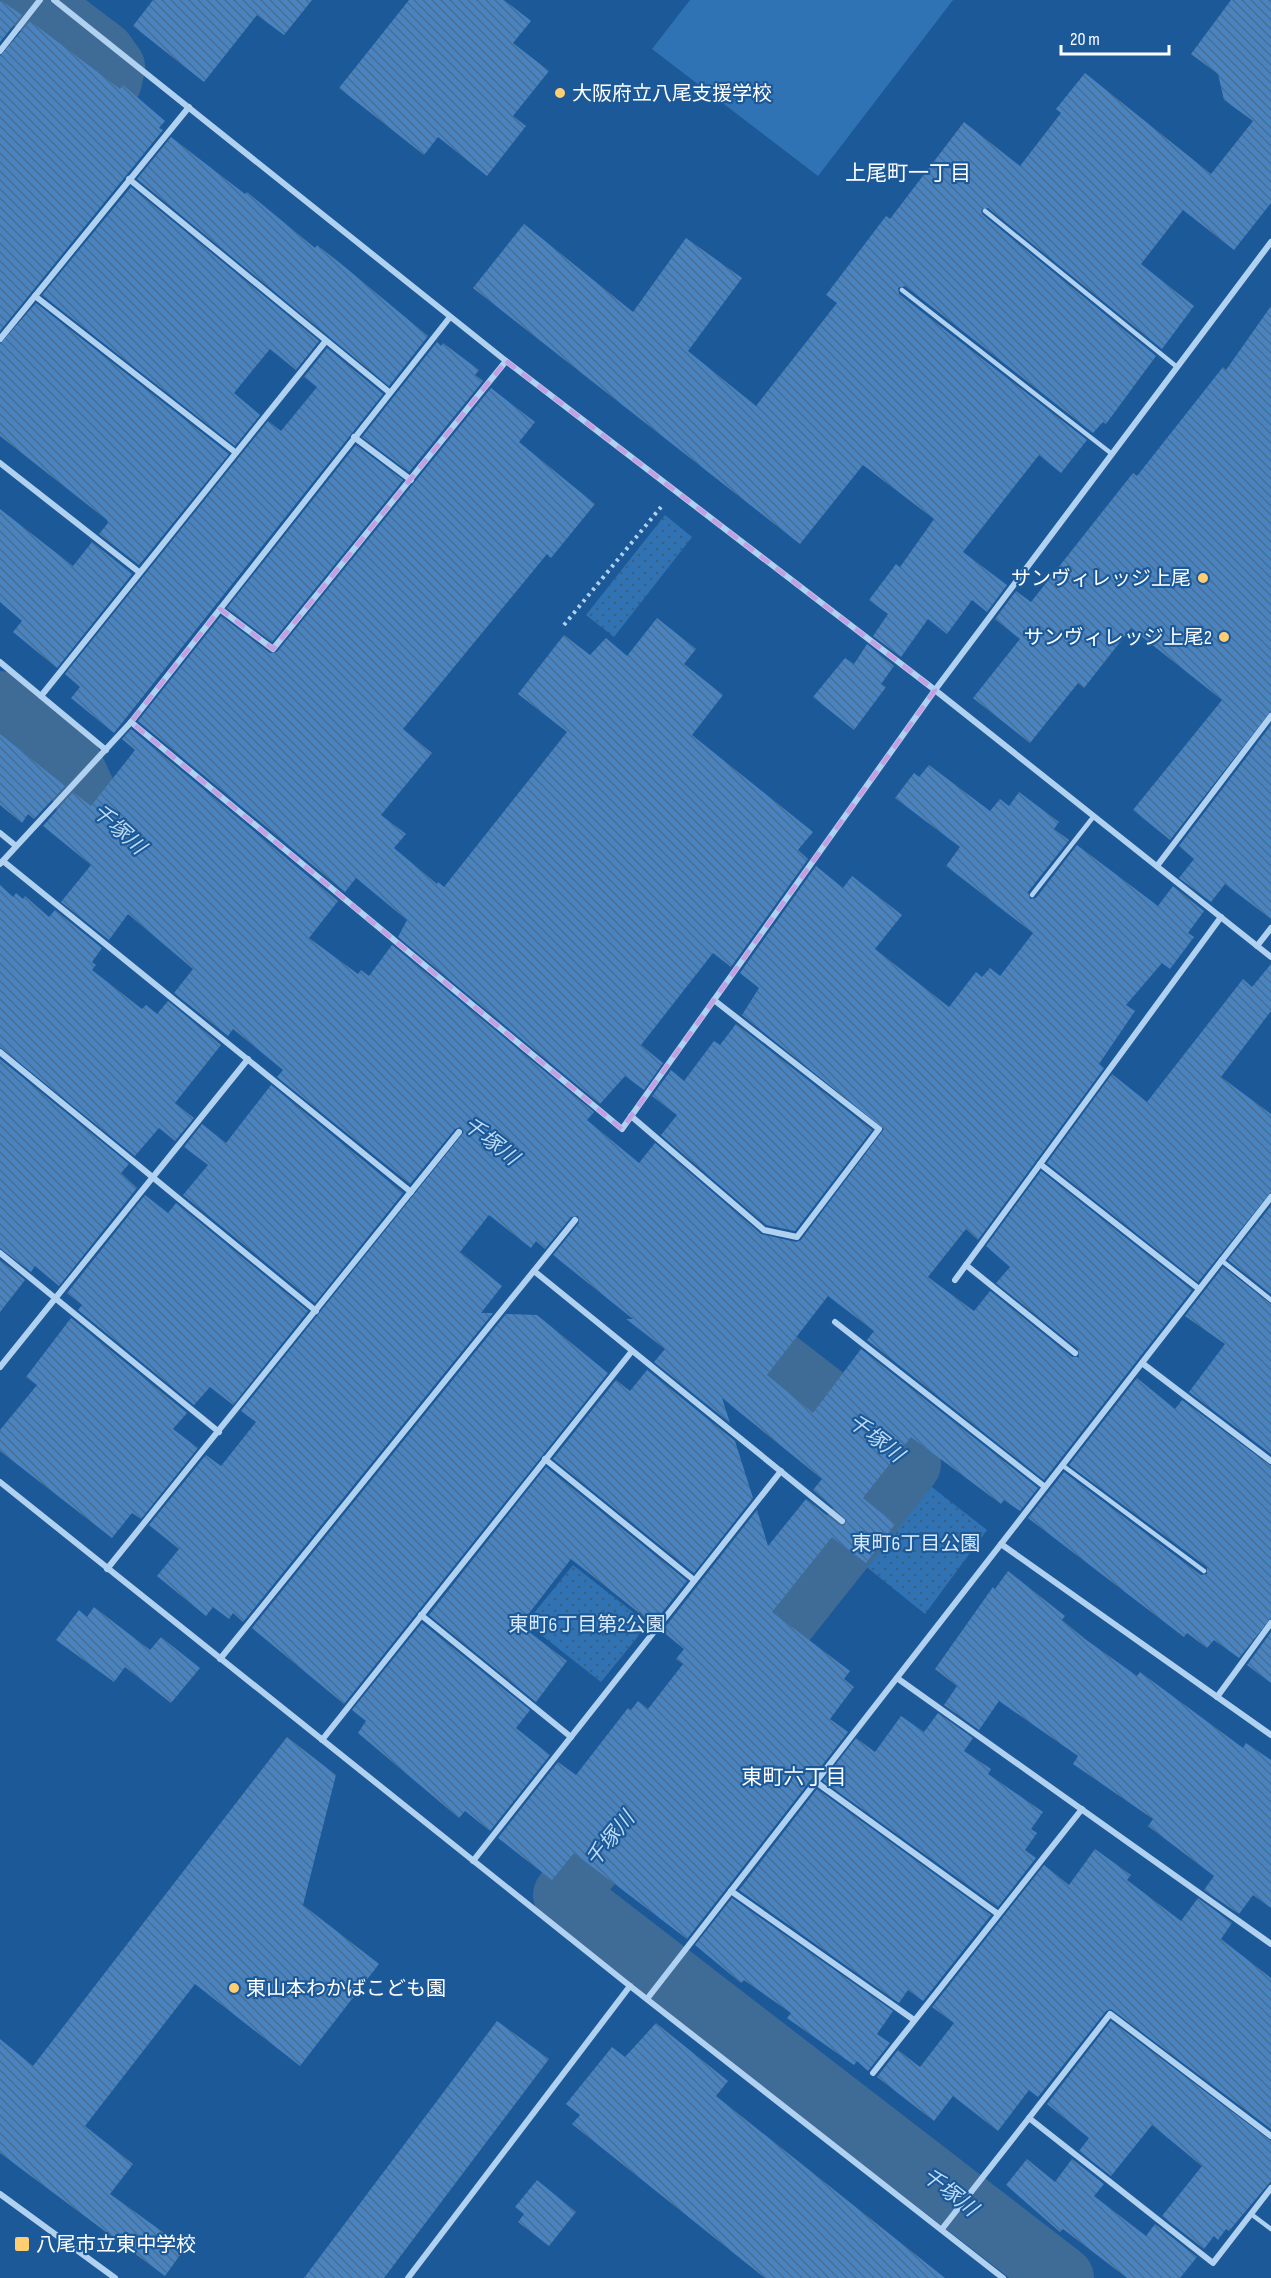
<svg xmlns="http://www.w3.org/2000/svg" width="1271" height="2278" viewBox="0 0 1271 2278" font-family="'Sofia Sans Condensed','Noto Sans JP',sans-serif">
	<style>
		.grass { fill: #3073b5 }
		.park { fill: url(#park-dots) }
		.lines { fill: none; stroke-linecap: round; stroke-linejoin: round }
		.river { stroke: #3f6b97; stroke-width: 64 }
		.building { fill: url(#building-back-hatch) }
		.path { stroke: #b1d1f0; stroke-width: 4; stroke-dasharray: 3 4.5; stroke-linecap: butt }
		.lane { stroke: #b1d1f0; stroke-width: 4.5 }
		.street { stroke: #b1d1f0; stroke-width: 6 }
		.marked { fill: none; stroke: #c4a0e2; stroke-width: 4.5; stroke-dasharray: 12 8; stroke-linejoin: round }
		.poi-dot { fill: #ffce70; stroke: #1c5998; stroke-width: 2 }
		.labels { text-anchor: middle; stroke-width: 4.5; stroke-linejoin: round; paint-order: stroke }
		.poi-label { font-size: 20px; fill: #fff; stroke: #1c5998; text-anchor: start }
		.park-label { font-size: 20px; fill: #d8eafb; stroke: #1c5998 }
		.neighbourhood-label { font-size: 21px; fill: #fff; stroke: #1c5998 }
		.water-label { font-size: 21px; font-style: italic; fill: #bddbf6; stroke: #1c5998 }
	</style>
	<defs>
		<pattern id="park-dots" width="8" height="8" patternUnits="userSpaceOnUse" patternTransform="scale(1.5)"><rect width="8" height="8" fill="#3073b5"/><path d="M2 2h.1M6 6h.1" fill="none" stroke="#3f5e7b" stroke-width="1.8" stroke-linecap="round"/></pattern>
		<pattern id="building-back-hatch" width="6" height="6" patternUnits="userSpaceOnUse" patternTransform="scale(1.5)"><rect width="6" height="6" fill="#4984c0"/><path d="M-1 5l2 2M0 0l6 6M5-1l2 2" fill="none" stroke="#4a6e92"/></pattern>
	</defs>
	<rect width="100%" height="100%" fill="#1c5998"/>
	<polygon class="grass" points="690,0 953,0 818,176 652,49"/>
	<g class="park">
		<polygon points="665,515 692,537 614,637 586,615"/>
		<polygon points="910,1470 987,1530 925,1614 848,1552"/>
		<polygon points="573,1565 648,1624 601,1682 526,1623"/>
	</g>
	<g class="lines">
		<g class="river">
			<polyline points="0,209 110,81 113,67 103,53 33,0"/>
			<polyline points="0,703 70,763 91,807 157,863"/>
			<polyline points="707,1308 909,1464 729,1690"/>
			<polyline points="645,1795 565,1895 1062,2278"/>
		</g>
	</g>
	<g class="building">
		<polygon points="0,0 22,15 0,42"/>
		<polygon points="153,0 312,0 284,35 257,15 204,82 133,26"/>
		<polygon points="409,0 504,0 531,21 513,43 549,71 513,116 526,126 487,176 438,137 424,155 339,88"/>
		<polygon points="1231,0 1271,0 1271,203 1234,250 1183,210 1141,264 1194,306 1162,349 988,208 981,210 982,214 1156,356 1106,424 1103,422 1093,433 905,286 898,288 899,294 1087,440 1061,473 1039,455 963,552 1007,585 987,612 972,600 947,634 928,619 901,657 873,636 888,614 869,600 896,564 900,567 934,519 863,465 800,544 473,288 524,224 633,312 686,238 742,278 688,351 756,406 837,303 826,295 886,216 890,219 964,122 1020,166 1061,113 1056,109 1085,73 1211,174 1253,121 1224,100 1218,74 1191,54"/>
		<polygon points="30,21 120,89 123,85 165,121 159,128 163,130 0,331 0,56"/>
		<polygon points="171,137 245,194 247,192 315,248 317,245 340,263 428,336 389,386 137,179"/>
		<polygon points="131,187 319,341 296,370 270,349 234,393 260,415 235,446 42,295"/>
		<polygon points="36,303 229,454 139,565 99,534 108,523 107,520 0,436 0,344"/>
		<polygon points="1271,306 1271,711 1170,840 1133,810 1222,700 1131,628 1084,688 1078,683 1030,743 973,698 1020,639 995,619 1016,591 1031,602 1133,473 1137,476 1223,367 1226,370"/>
		<polygon points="437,342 441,346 443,343 479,370 475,375 483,381 409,472 362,437"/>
		<polygon points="327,348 383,394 114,733 71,698 80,687 65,674 268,421 281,431 317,387 304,377"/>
		<polygon points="491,388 535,422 519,442 595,504 551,558 547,554 403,729 432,753 381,815 406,834 394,848 437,884 438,882 444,887 567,732 518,694 564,635 590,655 606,638 627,656 657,618 696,649 684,664 723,695 692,735 813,832 798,850 808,859 731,967 713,953 641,1045 663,1063 644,1090 625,1076 600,1104 398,937 407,920 356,878 345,892 138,721 221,616 270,653 277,652"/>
		<polygon points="356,445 403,480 272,642 227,608"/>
		<polygon points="0,509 73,566 92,542 132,574 57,668 13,632 22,621 0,602"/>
		<polygon points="867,644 894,666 881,684 886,687 854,730 813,697 845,658 854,664"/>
		<polygon points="1271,725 1271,919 1225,884 1211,902 1179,878 1194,859 1179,846"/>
		<polygon points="131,729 338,901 309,938 358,974 361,970 369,976 392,945 594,1112 587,1120 639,1163 655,1143 761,1234 796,1242 801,1240 884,1129 742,1015 759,988 740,973 816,866 843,888 852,876 902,915 875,949 949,1007 976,972 982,977 990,968 1000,976 1033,933 946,866 960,847 895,798 914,773 919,777 929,765 990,811 1000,799 1009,806 1019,792 1059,822 1054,829 1069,840 1028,892 1030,899 1036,898 1077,845 1158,906 1173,886 1204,911 1188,933 1194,937 1170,969 1162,963 1126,1005 1135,1011 1099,1064 1104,1068 978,1240 966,1229 928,1277 974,1311 990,1291 1072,1357 1079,1357 1078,1349 996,1283 1010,1267 986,1246 1041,1171 1192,1290 1044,1480 867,1340 874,1331 828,1296 767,1375 813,1413 861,1349 1038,1488 1020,1511 1004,1500 1001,1504 911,1437 863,1498 895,1524 866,1563 832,1537 772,1612 850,1671 844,1679 854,1687 830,1719 848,1732 687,1939 574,1853 552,1880 498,1838 558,1762 576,1775 628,1708 631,1710 638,1701 648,1709 683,1664 676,1659 684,1649 662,1631 757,1510 768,1546 806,1499 839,1525 844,1526 847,1520 813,1490 822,1479 722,1398 730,1423 654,1362 665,1349 626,1319 633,1319 553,1255 579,1223 578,1216 571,1217 545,1249 536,1241 531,1248 489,1215 460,1252 502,1286 481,1313 493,1313 243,1622 233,1613 229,1619 213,1607 206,1616 157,1576 179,1549 149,1525 206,1455 221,1466 256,1422 241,1411 464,1132 460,1127 455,1129 410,1184 277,1077 283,1070 233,1029 228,1036 174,993 193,969 128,914 109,940 61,902 91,865 43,826 73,792 91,806 135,750 122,739"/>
		<polygon points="0,734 65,786 34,819 28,814 22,823 0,805"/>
		<polygon points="0,885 13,897 16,893 23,899 25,896 49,917 55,910 102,948 92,962 96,965 92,970 142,1009 146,1005 157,1014 168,1001 221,1045 175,1103 194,1118 175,1141 159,1128 135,1156 0,1047"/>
		<polygon points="1271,964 1271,1011 1221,1077 1271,1114 1271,1192 1198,1282 1047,1163 1112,1074 1147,1102 1243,979 1252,987"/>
		<polygon points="736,1024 872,1130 795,1231 766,1225 661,1135 677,1115 652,1096 671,1070 684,1081 714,1041 720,1045"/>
		<polygon points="0,1059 129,1164 121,1173 137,1188 59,1286 35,1266 31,1272 0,1248"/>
		<polygon points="271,1085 403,1193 315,1303 183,1195 208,1165 184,1147 202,1124 226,1143"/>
		<polygon points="145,1195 168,1213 176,1203 308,1311 233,1405 210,1387 194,1405 78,1310 82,1305 67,1293"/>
		<polygon points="1271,1206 1271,1294 1228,1260"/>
		<polygon points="0,1260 25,1280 0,1312"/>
		<polygon points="1223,1267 1271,1304 1271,1454 1189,1392 1225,1344 1185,1316"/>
		<polygon points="506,1314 537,1315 608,1373 344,1704 252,1628"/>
		<polygon points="71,1318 187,1413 173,1429 198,1448 141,1519 132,1513 112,1538 0,1451 0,1430 37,1385 26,1377"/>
		<polygon points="647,1370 735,1441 753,1498 694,1573 553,1459 616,1380 630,1391"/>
		<polygon points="1137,1378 1175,1409 1182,1400 1271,1466 1271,1618 1239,1658 1214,1640 1207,1648 1187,1633 1184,1637 1028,1518 1064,1472 1201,1575 1207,1574 1207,1567 1069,1465"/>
		<polygon points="546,1467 687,1581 653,1624 571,1559 520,1625 567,1661 536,1702 429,1615"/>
		<polygon points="1008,1571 1065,1616 1062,1620 1085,1639 1137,1676 1140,1672 1243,1748 1246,1743 1271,1760 1271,1908 1253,1895 1239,1914 1204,1890 1214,1876 1148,1826 1153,1819 1073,1764 1078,1756 999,1701 979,1730 944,1705 957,1686 935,1669 993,1587 995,1589"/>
		<polygon points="94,1607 150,1650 161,1637 200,1668 171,1703 125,1667 114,1682 56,1640 79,1610 87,1617"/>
		<polygon points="422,1623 530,1710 516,1728 550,1755 490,1831 465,1811 459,1818 358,1733 366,1721 352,1710"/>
		<polygon points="1271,1632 1271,1683 1247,1665"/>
		<polygon points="938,1713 973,1738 964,1751 991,1769 988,1774 1043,1812 1031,1829 1037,1833 1025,1850 1036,1858 998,1907 823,1781 856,1738 875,1752 901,1716 924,1732"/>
		<polygon points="287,1737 336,1775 303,1905 379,1964 300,2066 195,1984 85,2126 133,2164 110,2194 185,2248 165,2276 0,2153 0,2039 33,2066"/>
		<polygon points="817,1789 991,1915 923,2001 908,1990 899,2003 739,1890"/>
		<polygon points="1095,1849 1131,1875 1127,1880 1181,1921 1198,1898 1232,1923 1221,1939 1271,1978 1271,2129 1111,2009 1106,2011 1038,2097 1029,2090 998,2131 953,2096 934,2121 877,2077 898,2050 920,2067 954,2023 932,2007 1044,1865 1069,1885"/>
		<polygon points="732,1898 893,2011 877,2034 890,2043 868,2071 857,2061 854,2065 787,2018 791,2013 744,1980 741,1983 695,1945"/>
		<polygon points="497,2021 549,2059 384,2278 304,2278"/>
		<polygon points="1111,2021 1271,2141 1271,2181 1229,2231 1226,2229 1218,2240 1214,2236 1204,2249 1162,2216 1202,2166 1152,2125 1111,2176 1079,2151 1089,2138 1047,2104"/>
		<polygon points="656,2023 728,2081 716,2096 945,2278 765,2278 572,2124 580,2115 566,2104 612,2047 625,2057"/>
		<polygon points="1027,2159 1055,2182 1072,2159 1104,2184 1094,2196 1146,2236 1155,2224 1197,2257 1180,2278 1127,2278 1063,2229 1060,2232 1006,2185"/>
		<polygon points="537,2180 576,2212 549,2246 518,2222 524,2214 515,2207"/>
	</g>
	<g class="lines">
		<polyline class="path" points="564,625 661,507"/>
		<g class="lane">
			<polyline points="985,211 1177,367"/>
			<polyline points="902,290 1112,454"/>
			<polyline points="1032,895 1094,816"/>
			<polyline points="1221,1260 1271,1300"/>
			<polyline points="1062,1465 1204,1571"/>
			<polyline points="1251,2214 1271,2229"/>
		</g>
		<g class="street">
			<polyline points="54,0 506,361 935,690 1271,957"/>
			<polyline points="0,51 40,0"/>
			<polyline points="129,179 389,392"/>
			<polyline points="35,296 235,452"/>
			<polyline points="0,339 189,107"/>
			<polyline points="354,437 411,480"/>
			<polyline points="0,463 139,572"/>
			<polyline points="220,609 273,649 506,361"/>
			<polyline points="0,662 106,750"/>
			<polyline points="41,696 325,342"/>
			<polyline points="131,722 622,1129 935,690 1271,242"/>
			<polyline points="0,833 16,846"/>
			<polyline points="3,861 411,1192"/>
			<polyline points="0,864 131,722 450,317"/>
			<polyline points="1157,866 1271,716"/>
			<polyline points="1257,946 1271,928"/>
			<polyline points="0,1052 316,1311"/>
			<polyline points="631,1116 764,1230 797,1237 879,1129 714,1000"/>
			<polyline points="1040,1164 1199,1289"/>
			<polyline points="0,1253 219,1432"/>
			<polyline points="966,1265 1075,1353"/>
			<polyline points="534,1271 842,1521"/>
			<polyline points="955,1280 1221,917"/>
			<polyline points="835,1322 1045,1487"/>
			<polyline points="1142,1363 1271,1461"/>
			<polyline points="0,1367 248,1059"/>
			<polyline points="545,1459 694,1580"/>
			<polyline points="0,1482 630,1986 1003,2278"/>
			<polyline points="1001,1544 1271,1735"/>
			<polyline points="107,1569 459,1132"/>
			<polyline points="421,1615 571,1737"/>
			<polyline points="220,1659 575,1220"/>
			<polyline points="897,1678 1271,1944"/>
			<polyline points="1217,1697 1271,1623"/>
			<polyline points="322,1740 632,1351"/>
			<polyline points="816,1782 998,1914"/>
			<polyline points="473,1861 781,1471"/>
			<polyline points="731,1891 914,2020"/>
			<polyline points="647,1999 1271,1197"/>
			<polyline points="873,2073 1082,1809"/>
			<polyline points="1029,2118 1110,2014 1271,2136"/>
			<polyline points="0,2194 115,2278"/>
			<polyline points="942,2229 1029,2118 1213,2263 1271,2188"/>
			<polyline points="408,2278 630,1986"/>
		</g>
	</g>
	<path class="marked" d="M506,361L935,690L622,1129L131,722L220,609L273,649Z"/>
	<g class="poi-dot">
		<circle cx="560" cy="93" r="6"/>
		<circle cx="1203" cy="578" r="6"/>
		<circle cx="1224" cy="637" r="6"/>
		<circle cx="234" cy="1988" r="6"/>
		<rect x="14" y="2236" width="16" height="16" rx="3"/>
	</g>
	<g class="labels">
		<g class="poi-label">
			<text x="572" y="100">大阪府立八尾支援学校</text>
			<text x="1191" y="585" text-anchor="end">サンヴィレッジ上尾</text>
			<text x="1212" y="644" text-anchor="end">サンヴィレッジ上尾2</text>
			<text x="246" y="1995">東山本わかばこども園</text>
			<text x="36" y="2251">八尾市立東中学校</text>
		</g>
		<g class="park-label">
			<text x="916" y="1550">東町6丁目公園</text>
			<text x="587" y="1631">東町6丁目第2公園</text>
		</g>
		<g class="neighbourhood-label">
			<text x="908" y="180">上尾町一丁目</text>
			<text x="794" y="1784">東町六丁目</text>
		</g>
		<g class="water-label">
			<text transform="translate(119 829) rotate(42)" y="7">千塚川</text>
			<text transform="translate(491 1141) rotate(38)" y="7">千塚川</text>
			<text transform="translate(876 1438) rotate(38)" y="7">千塚川</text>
			<text transform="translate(610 1839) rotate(-51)" y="7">千塚川</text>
			<text transform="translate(950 2192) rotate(38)" y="7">千塚川</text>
		</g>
	</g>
	<path d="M1061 45v9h108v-9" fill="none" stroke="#ffffff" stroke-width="3"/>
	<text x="1070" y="45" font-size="18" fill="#ffffff" stroke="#1c5998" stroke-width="4.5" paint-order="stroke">20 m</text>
</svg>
